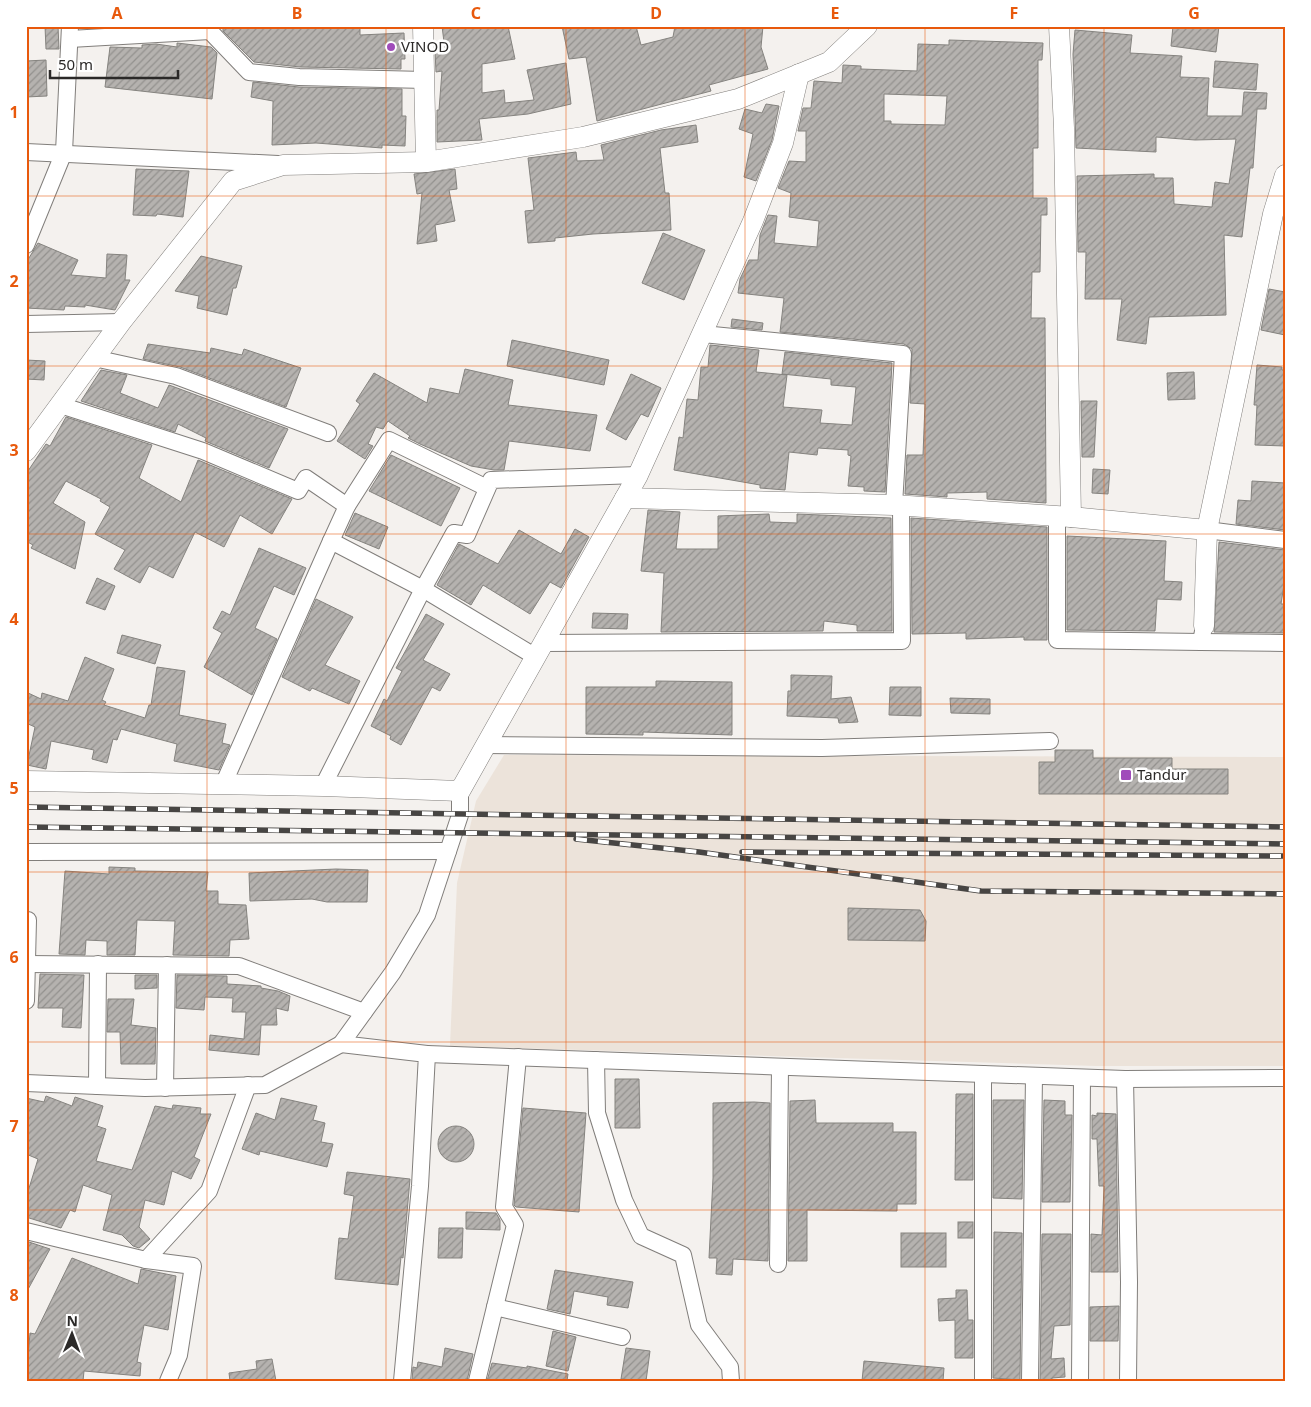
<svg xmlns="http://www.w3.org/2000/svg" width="1311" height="1407" viewBox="0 0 1311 1407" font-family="'Noto Sans',sans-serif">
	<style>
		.built { fill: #ece3da }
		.building { fill: url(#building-hatch); stroke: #85837f; fill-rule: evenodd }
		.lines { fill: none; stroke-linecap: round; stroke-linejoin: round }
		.minor-casing { stroke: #817e7b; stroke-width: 18 }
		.tertiary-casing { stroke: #817e7b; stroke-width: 21 }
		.minor { stroke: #fff; stroke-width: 16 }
		.tertiary { stroke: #fff; stroke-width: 20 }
		.rail-casing { stroke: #474543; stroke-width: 5.5 }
		.rail { stroke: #fff; stroke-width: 4; stroke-dasharray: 11; stroke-linecap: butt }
		.grid { fill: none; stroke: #e8590c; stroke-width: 1; stroke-opacity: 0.55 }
		.poi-dot { fill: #a04cba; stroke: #fff; stroke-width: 2 }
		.labels { text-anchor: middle; stroke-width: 5; stroke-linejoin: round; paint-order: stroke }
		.poi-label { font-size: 15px; fill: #2b2928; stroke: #fff; text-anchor: start }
		.neatline { fill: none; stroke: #e8590c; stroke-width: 2 }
		.grid-label { font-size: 16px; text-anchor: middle; font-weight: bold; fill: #e8590c }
	</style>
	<defs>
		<pattern id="building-hatch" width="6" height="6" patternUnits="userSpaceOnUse" patternTransform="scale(1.25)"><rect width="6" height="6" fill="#b5b2af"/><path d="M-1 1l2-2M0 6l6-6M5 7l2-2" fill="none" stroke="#93918e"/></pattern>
	</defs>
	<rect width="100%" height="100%" fill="#f4f1ee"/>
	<polygon class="built" points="504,755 1285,757 1285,1066 1096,1066 450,1046 457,883 476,801"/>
	<g class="building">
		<polygon points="45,26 58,26 59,49 46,49"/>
		<polygon points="223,26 360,26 360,35 404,33 405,59 401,59 401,69 300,67 254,62 223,31"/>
		<polygon points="442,26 508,26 515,59 482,64 482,93 504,90 505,103 534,100 527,70 566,63 571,104 528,114 479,119 482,140 437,142 437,110 439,110 442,71 436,72 435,51 445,50"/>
		<polygon points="562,26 636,26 641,45 673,37 675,26 763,26 761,47 768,69 709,85 711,91 597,121 586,57 569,59"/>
		<polygon points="1173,26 1219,26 1216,52 1171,46"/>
		<polygon points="1075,30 1132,35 1130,53 1182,56 1180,77 1209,78 1207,116 1242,116 1244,92 1267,93 1266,109 1257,109 1253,168 1250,168 1242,237 1224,235 1226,315 1149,317 1146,344 1117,340 1122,299 1085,299 1086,252 1078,252 1077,176 1154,174 1154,178 1173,178 1174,204 1212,207 1215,182 1229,184 1236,139 1195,140 1156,137 1156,152 1076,148 1073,54"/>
		<path d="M949,40L1043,43L1042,60H1038V148H1033V198H1047V215H1041L1040,272H1032L1031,318H1045L1046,503L987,499V492L947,493V497L905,494L907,455H923L925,404L910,403L912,349L904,344L780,332L784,298L738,293L740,279L749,260H758L760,235L768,215L777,216L774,243L817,247L819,221L789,217L791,193L778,188L789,161L806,162V131H798L803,108H811L814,81L842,83L843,65L861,66V69L917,71L918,44L949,45ZM884,94L947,96L945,125L891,124V121H884Z"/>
		<polygon points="177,43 211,47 217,53 212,99 105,87 110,47 142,48 142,45 156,44 177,47"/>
		<polygon points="46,60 47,96 26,97 26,61"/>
		<polygon points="1215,61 1258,64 1256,90 1213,87"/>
		<polygon points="253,82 299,87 402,89 402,116 406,116 405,146 382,145 382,148 316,143 272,145 273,101 251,97"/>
		<polygon points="766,104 779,106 772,140 756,181 744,177 753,134 739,129 745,109 762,113"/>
		<polygon points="696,125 698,142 660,148 665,193 669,193 671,230 593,234 555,238 555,241 528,243 525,211 534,210 528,158 576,152 577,161 604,160 601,145 661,130"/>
		<polygon points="136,169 189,171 183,217 157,214 156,216 133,215"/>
		<polygon points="455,169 457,189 449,190 455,221 435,225 437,241 417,244 422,193 417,194 414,174"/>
		<polygon points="663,233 705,250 684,300 642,283"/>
		<polygon points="38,243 78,260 71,275 106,278 107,254 127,255 125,280 130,280 115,310 85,305 85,307 65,306 64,310 26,308 26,263"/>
		<polygon points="201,256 242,266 236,288 233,288 227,315 197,308 199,296 175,291"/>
		<polygon points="1269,289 1285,292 1285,335 1261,330"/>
		<polygon points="732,319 763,323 762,330 731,327"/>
		<polygon points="512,340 609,360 604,385 507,366"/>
		<polygon points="148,344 210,353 211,348 242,355 244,349 301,368 286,407 180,367 143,359"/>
		<polygon points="710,345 759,350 756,372 787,375 783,407 822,410 820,423 852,425 856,387 831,385 831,379 782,374 785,352 892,363 885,492 864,491 864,487 848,486 851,456 848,455 848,450 818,448 817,455 789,452 785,490 760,488 760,485 674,470 679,437 683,438 687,399 698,400 701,367 708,367"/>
		<polygon points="26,360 45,361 44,380 26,379"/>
		<polygon points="1257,365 1282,367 1282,370 1285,370 1285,446 1255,445 1257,405 1254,405"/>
		<polygon points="465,369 513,380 508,405 597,415 590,451 509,441 504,470 494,470 471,466 420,444 408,438 410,436 388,421 383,429 376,427 368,444 373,446 365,459 337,441 360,404 356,401 374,373 427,403 430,388 459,394"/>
		<polygon points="101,370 127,375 120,393 158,408 169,385 288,429 269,468 205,441 206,438 178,424 175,432 81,401"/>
		<polygon points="1194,372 1195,399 1168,400 1167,373"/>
		<polygon points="631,374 661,388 648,417 641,414 626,440 606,429"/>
		<polygon points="1081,401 1097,401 1094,457 1082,457"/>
		<polygon points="66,417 152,445 139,478 181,502 198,460 292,499 272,534 240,515 224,547 195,532 173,578 149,566 140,583 114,569 125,550 95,534 110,507 100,501 101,499 66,481 53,503 85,522 75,569 31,548 33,545 26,541 26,474 46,444 50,446"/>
		<polygon points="391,455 460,488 441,526 369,491"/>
		<polygon points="1093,469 1110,470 1108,494 1092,493"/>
		<polygon points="1252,481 1285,483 1285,530 1236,524 1238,500 1251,501"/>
		<polygon points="648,510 680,512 676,549 718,549 718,516 769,514 770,522 797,523 797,514 891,518 892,631 857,631 857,625 824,621 823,631 661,632 664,573 641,571"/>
		<polygon points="355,513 388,527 379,549 345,535"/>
		<polygon points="911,518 1047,527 1047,640 1024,640 1024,637 966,639 966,633 912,634"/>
		<polygon points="575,529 589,537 561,588 550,582 530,614 483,585 471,605 437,585 459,544 498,564 519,530 561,554"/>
		<polygon points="1067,536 1166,541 1164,581 1182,582 1181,600 1157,599 1155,631 1067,630"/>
		<polygon points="1219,542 1285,550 1285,578 1281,604 1285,604 1285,633 1214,632"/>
		<polygon points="259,548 306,568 294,595 274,586 255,628 277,639 252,695 204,667 222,633 213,628 222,611 230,615"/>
		<polygon points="97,578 115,586 105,610 86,603"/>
		<polygon points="316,599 353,617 325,665 360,681 349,704 312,688 310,691 282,677"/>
		<polygon points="593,613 628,614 627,629 592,628"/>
		<polygon points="426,614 444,624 423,660 450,674 440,691 432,687 401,745 390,739 391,736 371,726 384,699 387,701 402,671 396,668"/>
		<polygon points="122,635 161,645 155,664 117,653"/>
		<polygon points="85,657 114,669 102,700 106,702 104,705 145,718 149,705 151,705 157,667 185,671 179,715 226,724 222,743 230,745 219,770 174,761 177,744 121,729 117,740 113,739 107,763 92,759 94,750 51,741 46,769 27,765 35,727 26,723 26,692 41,699 42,693 68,701"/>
		<polygon points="791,675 832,676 831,699 851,697 858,722 839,723 838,718 787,716 788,691 791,691"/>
		<polygon points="656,681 732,682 732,735 643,732 643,735 586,734 586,687 656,687"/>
		<polygon points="890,687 921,687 921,716 889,715"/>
		<polygon points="950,698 990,699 990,714 951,713"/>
		<polygon points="1055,750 1093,750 1093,758 1172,758 1172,769 1228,769 1228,794 1039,794 1039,762 1055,762"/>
		<polygon points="109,867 135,868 135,871 208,872 206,891 218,891 218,904 246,905 249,939 230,940 229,956 173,955 175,921 137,920 135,955 107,955 107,941 86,940 85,955 59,954 65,871 109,874"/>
		<polygon points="336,869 368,870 367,902 327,902 312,899 250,901 249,873"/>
		<polygon points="848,908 920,910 926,921 925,941 848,940"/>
		<polygon points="40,974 84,975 81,1028 62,1027 63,1008 38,1008"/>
		<polygon points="135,975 157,975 157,988 135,989"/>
		<polygon points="177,975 227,976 227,984 261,986 261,988 278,991 290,996 288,1011 276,1008 277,1025 261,1025 259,1055 209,1050 210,1035 244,1039 246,1012 232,1012 233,998 205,997 204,1010 176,1008"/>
		<polygon points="108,999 134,999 131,1025 156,1028 155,1064 121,1064 120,1032 107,1032"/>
		<polygon points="615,1079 639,1079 640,1128 615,1128"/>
		<polygon points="956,1094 973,1094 973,1180 955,1180"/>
		<polygon points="46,1096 72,1106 75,1097 103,1106 97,1126 106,1129 96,1161 132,1170 155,1106 172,1109 173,1105 201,1108 200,1114 211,1114 194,1157 200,1160 191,1179 172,1171 164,1205 145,1200 139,1227 150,1239 139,1248 133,1246 122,1235 103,1230 112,1195 83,1185 75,1212 70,1210 61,1228 26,1217 26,1198 38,1159 26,1154 26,1098 44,1102"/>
		<polygon points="281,1098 317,1106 313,1120 325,1123 321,1142 333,1144 327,1167 260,1151 259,1155 242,1149 256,1113 275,1120"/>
		<polygon points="815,1100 816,1123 893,1123 893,1132 916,1132 916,1204 897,1204 897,1211 807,1210 807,1261 788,1261 790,1101"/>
		<polygon points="993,1100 1024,1100 1022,1199 993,1198"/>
		<polygon points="1044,1100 1065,1101 1065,1115 1072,1115 1070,1202 1042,1202"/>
		<polygon points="754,1102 770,1103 768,1261 733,1259 732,1275 716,1274 717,1258 709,1258 713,1178 713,1103"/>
		<polygon points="523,1108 586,1113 579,1212 516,1207 514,1205"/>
		<polygon points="1097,1113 1116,1114 1118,1272 1091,1272 1091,1234 1102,1235 1104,1186 1099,1186 1097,1139 1092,1139 1092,1115 1097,1116"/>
		<circle cx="456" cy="1144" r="18"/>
		<polygon points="347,1172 410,1179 403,1258 401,1257 398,1285 335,1279 339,1238 348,1239 354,1196 344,1194"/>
		<polygon points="466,1212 496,1213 500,1220 500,1230 466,1229"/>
		<rect x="958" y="1222" width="15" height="16"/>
		<polygon points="439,1228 463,1228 462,1258 438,1258"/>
		<polygon points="994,1232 1022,1233 1020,1380 993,1378"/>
		<rect x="901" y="1233" width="45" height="34"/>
		<polygon points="1042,1234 1071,1234 1070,1325 1054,1326 1051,1359 1064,1358 1065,1377 1052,1378 1052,1381 1040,1381"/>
		<polygon points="26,1241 50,1249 26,1293"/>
		<polygon points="72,1258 138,1284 141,1269 176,1276 168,1330 144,1325 137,1362 141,1363 140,1376 84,1371 83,1381 26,1381 30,1333 35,1334"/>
		<polygon points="555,1270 633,1282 628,1308 607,1305 608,1297 574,1291 570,1314 547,1309"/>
		<polygon points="956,1290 967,1290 968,1320 973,1320 973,1358 955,1358 955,1320 939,1321 938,1299 956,1298"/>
		<polygon points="1119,1306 1118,1341 1090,1341 1090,1307"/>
		<polygon points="553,1331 576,1337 568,1371 546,1366"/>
		<polygon points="445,1348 473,1354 467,1381 412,1381 413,1367 417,1368 418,1362 442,1367"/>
		<polygon points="626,1348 650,1351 646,1381 621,1379"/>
		<polygon points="272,1359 276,1381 230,1381 229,1373 257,1369 256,1361"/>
		<polygon points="864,1361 944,1368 943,1381 862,1381"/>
		<polygon points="492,1363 527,1368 527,1366 568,1374 567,1381 487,1381"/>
	</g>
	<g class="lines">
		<defs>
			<g id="minor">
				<polyline points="205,26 249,72 299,77 425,80"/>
				<polyline points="70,39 210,31"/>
				<polyline points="26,152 278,164"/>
				<polyline points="26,245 64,152 70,26"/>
				<polyline points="26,324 121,322"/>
				<polyline points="703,334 903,354 894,505"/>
				<polyline points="94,358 176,376 328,433"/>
				<polyline points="60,405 203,451 298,491 306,478 347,506 331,541"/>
				<polyline points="347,506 389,440 487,488"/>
				<polyline points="1057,516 1057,640 1201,642 1204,626"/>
				<polyline points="1207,530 1285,540"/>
				<polyline points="1201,642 1285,643"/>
				<polyline points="544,643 902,641 901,506"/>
				<polyline points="486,745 822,748 1050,741"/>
				<polyline points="223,785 331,541 423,589 536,657"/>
				<polyline points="323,786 423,589 454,533 467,535 491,480 638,475"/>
				<polyline points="26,852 448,851"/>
				<polyline points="27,964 239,966 364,1012"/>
				<polyline points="26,1001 28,920"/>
				<polyline points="427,1054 1125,1079 1129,1282 1128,1381"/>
				<polyline points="596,1060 597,1113 624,1200 641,1236 683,1255 699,1325 730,1367 731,1381"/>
				<polyline points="983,1074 983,1381"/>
				<polyline points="1125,1079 1285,1078"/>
				<polyline points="26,1083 145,1088 265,1085 341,1044"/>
				<polyline points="97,1086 98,964"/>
				<polyline points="165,1088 167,965"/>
				<polyline points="26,1231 146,1260"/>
				<polyline points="778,1264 780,1067"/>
				<polyline points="495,1307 622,1337"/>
				<polyline points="168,1381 179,1355 193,1266 146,1260 209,1191 248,1085"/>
				<polyline points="402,1381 420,1186 427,1054 341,1044 393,972 427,915 460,815 460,791"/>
				<polyline points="477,1381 515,1225 504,1207 518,1057"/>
				<polyline points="1030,1381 1034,1076"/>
				<polyline points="1080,1381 1082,1078"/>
			</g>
			<g id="tertiary">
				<polyline points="423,26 426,162"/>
				<polyline points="1059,26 1064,128 1071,517"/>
				<polyline points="26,451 121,322 233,181 283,165 426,162 583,137 738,99 829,62 867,26"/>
				<polyline points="625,498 894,505 1071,517 1207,530"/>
				<polyline points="1204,626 1207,530 1273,214 1285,175"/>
				<polyline points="26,781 323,786 460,791 638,475 753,221 783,143 799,74"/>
			</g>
		</defs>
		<use href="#minor" class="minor-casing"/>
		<use href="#tertiary" class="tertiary-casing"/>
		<use href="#minor" class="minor"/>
		<use href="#tertiary" class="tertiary"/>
		<defs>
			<g id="rail">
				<polyline points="26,807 1285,827"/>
				<polyline points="26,827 1285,844"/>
				<polyline points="576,839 699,852 981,891 1285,894"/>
				<polyline points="742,852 1285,856"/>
			</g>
		</defs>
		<use href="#rail" class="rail-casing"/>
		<use href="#rail" class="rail"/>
	</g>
	<path class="grid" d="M207,26V1381M386,26V1381M566,26V1381M745,26V1381M925,26V1381M1104,26V1381M26,196H1285M26,366H1285M26,534H1285M26,704H1285M26,872H1285M26,1042H1285M26,1210H1285"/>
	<g class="poi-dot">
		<circle cx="391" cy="47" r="5"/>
		<rect x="1120" y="769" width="12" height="12" rx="2.5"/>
	</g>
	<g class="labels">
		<g class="poi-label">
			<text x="401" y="52">VINOD</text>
			<text x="1137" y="780">Tandur</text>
		</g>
	</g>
	<rect width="1311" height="1407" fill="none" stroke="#ffffff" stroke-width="55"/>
	<g transform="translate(72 1334) rotate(1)" stroke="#ffffff" stroke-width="4" paint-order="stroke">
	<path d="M0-4L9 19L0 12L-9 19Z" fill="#2b2928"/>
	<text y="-8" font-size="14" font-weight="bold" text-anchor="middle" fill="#2b2928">N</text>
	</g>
	<path d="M50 70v8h128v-8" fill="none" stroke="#2b2928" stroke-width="2.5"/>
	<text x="58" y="70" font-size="15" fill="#2b2928" stroke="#ffffff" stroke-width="4" paint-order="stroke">50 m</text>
	<rect x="28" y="28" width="1256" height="1352" class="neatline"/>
	<g class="grid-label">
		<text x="117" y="19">A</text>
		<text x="297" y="19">B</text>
		<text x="476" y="19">C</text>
		<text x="656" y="19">D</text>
		<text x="835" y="19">E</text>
		<text x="1014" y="19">F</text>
		<text x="1194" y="19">G</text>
		<text x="14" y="118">1</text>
		<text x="14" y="287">2</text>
		<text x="14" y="456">3</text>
		<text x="14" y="625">4</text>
		<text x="14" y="794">5</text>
		<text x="14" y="963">6</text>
		<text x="14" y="1132">7</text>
		<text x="14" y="1301">8</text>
	</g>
</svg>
